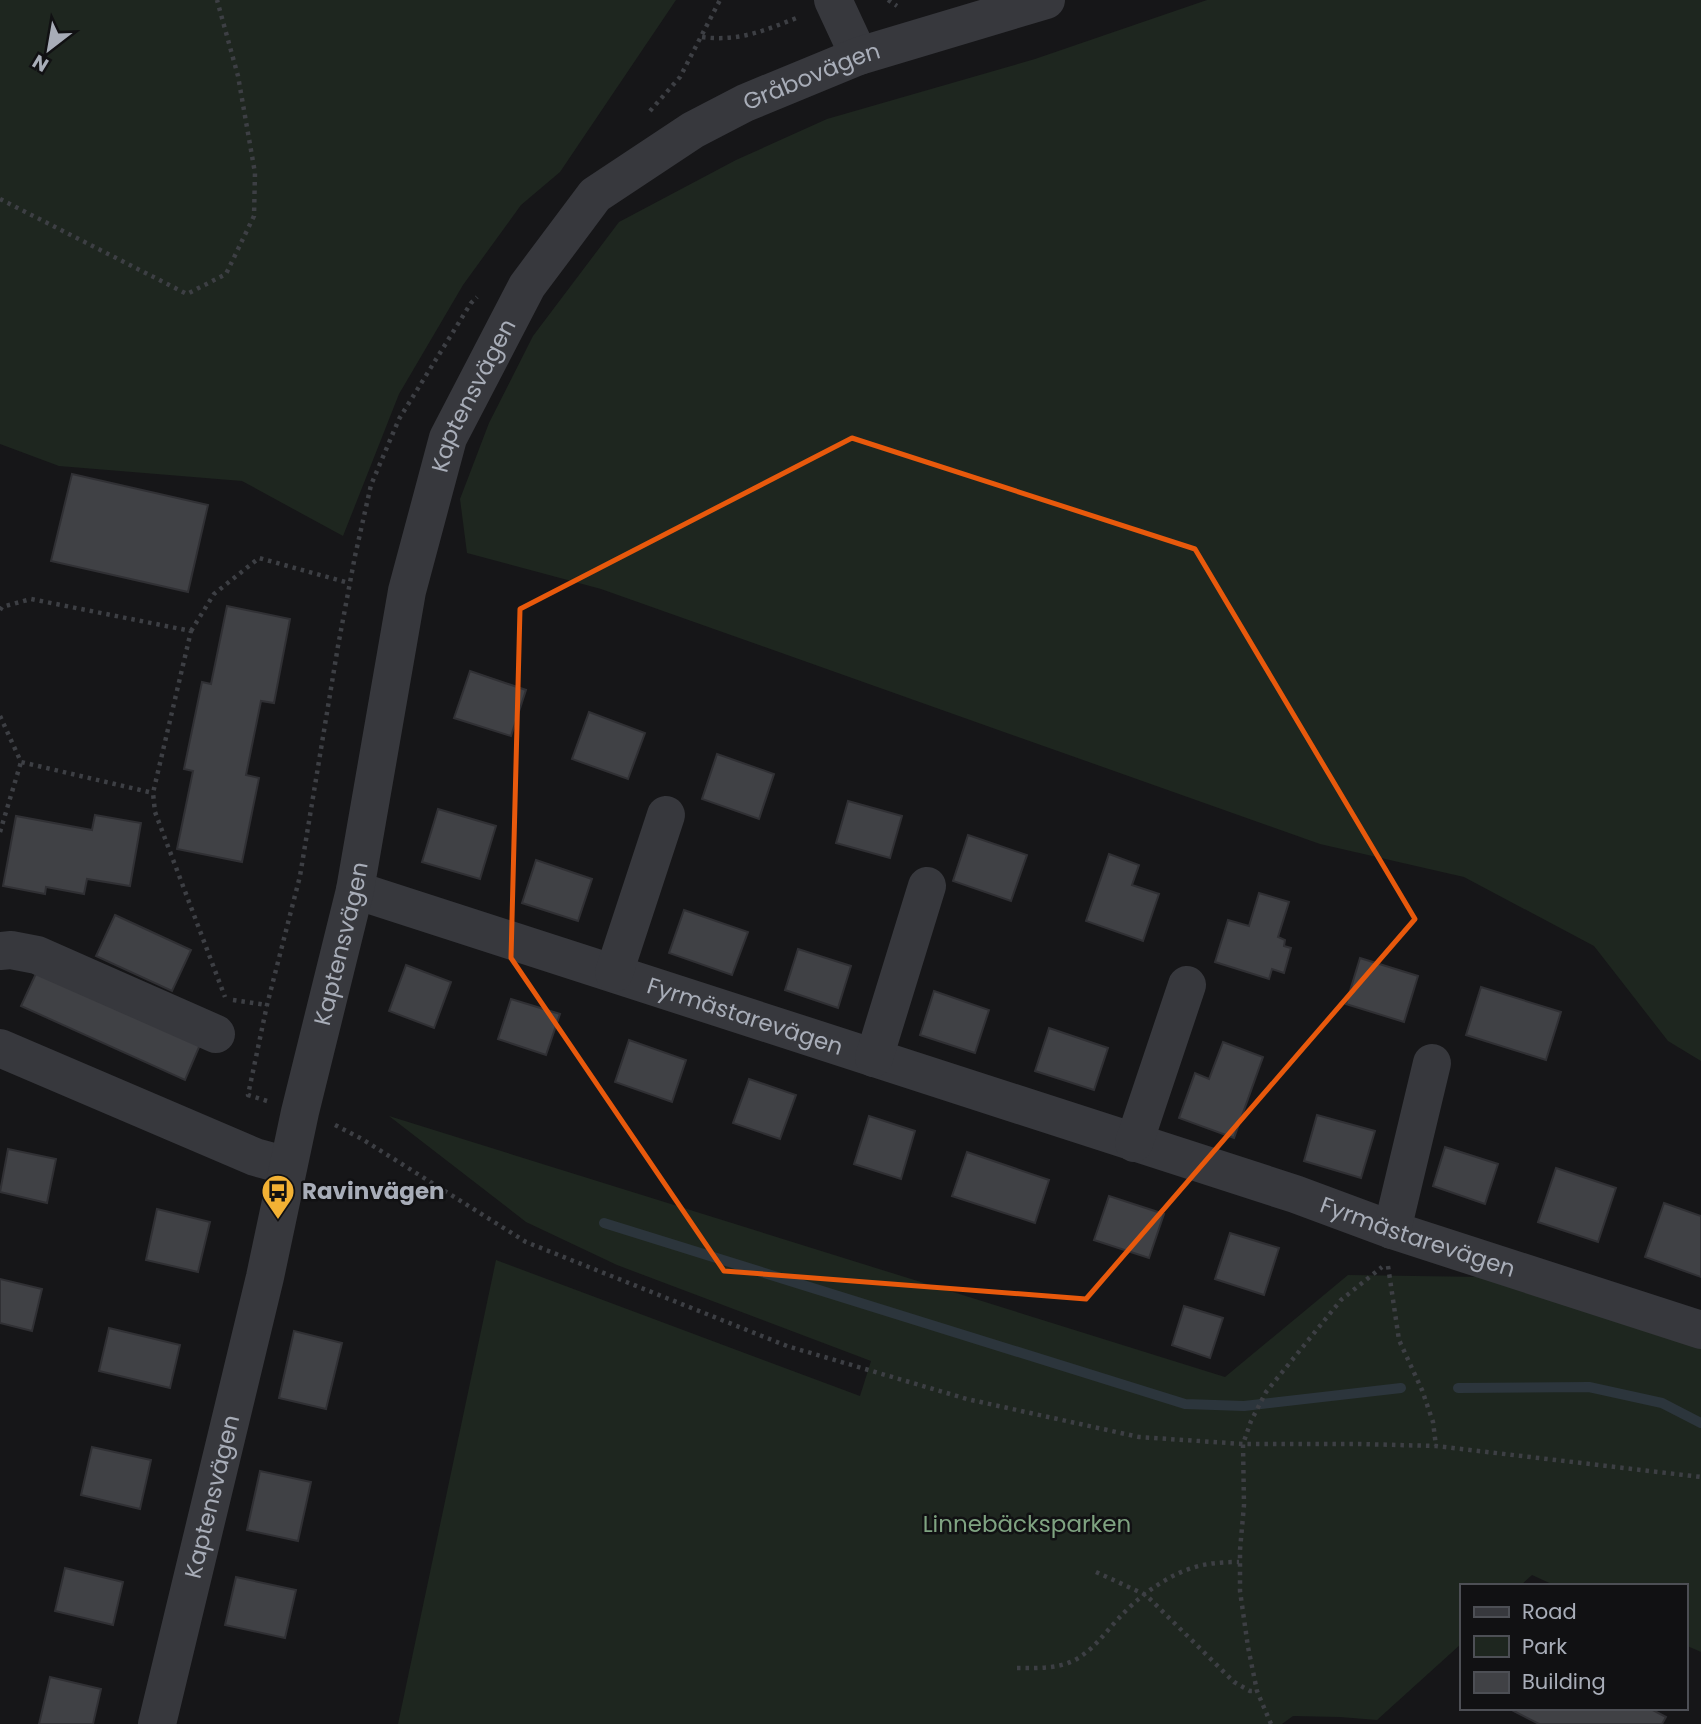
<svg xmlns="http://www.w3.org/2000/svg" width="1701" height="1724" viewBox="0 0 1701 1724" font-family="Poppins,sans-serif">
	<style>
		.green { fill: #1e261f }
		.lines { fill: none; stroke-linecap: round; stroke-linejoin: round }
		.stream { stroke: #2c353c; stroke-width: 10 }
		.building { fill: #404145; stroke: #303034; stroke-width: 2 }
		.path { stroke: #3d3f44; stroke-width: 4.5; stroke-dasharray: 3.5 5; stroke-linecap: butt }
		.minor { stroke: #37383d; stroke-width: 38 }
		.marked { fill: none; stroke: #e8590c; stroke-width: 5; stroke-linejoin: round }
		.labels { text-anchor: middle; stroke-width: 5; stroke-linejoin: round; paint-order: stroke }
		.street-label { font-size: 23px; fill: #a8adb8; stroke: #111113 }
		.poi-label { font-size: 23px; font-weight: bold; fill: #a8adb8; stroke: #111113; text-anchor: start }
		.park-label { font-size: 23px; fill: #7fa381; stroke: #111113 }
	</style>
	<rect width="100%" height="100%" fill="#161618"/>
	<g class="green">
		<polygon points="0,0 676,0 560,172 521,205 463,285 399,394 343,536 242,481 59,466 0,444"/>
		<polygon points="1207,0 1701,0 1701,1061 1668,1041 1594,946 1464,877 1320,844 601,589 467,553 460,499 489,423 533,336 619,222 736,160 827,119 1035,59"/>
		<polygon points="389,1116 1225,1377 1348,1275 1483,1277 1701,1347 1701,1652 1685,1645 1685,1586 1556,1586 1532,1575 1520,1586 1461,1586 1461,1644 1377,1720 1340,1717 1293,1716 1282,1724 398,1724 496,1260 860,1396 871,1361 617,1265 526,1222"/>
	</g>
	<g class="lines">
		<g class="stream">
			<polyline points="604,1223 1185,1404 1244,1406 1401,1388"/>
			<polyline points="1458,1388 1589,1387 1662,1403 1701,1423"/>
		</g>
	</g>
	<g class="building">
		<polygon points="72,474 208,505 188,592 51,561"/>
		<polygon points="227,606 290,619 274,703 261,701 246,775 259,778 242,862 177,849 193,771 184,769 202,682 211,684"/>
		<polygon points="470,671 526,690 511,736 454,718"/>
		<polygon points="589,712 645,733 628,779 572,759"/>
		<polygon points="717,754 774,774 759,819 702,799"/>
		<polygon points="848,801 902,816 890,858 836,843"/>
		<polygon points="438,809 496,826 480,879 422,862"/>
		<polygon points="95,815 141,823 130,886 87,879 84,894 46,887 45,894 3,886 16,816 92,830"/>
		<polygon points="968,835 1027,855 1011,901 953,881"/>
		<polygon points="1109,854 1139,865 1132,885 1159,894 1143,941 1086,921"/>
		<polygon points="536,860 592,879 578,921 522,903"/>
		<polygon points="1259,893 1289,902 1278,937 1285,940 1284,946 1291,948 1284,973 1272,969 1269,979 1215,962 1228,920 1249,926"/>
		<polygon points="684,910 748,932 732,975 669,953"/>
		<polygon points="115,915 191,950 172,991 96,956"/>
		<polygon points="798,949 851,966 838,1008 785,990"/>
		<polygon points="1360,958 1418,976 1404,1022 1346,1004"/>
		<polygon points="406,965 451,982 434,1028 389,1011"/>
		<polygon points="39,967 202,1040 185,1080 21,1006"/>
		<polygon points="1481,987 1561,1012 1546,1060 1466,1035"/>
		<polygon points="934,991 989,1010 975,1053 920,1035"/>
		<polygon points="511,999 560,1014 546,1055 498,1039"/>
		<polygon points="1049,1028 1108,1048 1094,1090 1035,1071"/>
		<polygon points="629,1040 686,1060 672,1102 615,1082"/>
		<polygon points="1223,1042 1263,1057 1234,1138 1179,1118 1195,1073 1209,1079"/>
		<polygon points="749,1079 796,1095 780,1139 733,1123"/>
		<polygon points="1317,1115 1375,1131 1361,1178 1304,1161"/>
		<polygon points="869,1116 915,1131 901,1179 854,1164"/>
		<polygon points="1445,1147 1498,1164 1485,1204 1433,1186"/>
		<polygon points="8,1149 56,1159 47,1203 0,1192"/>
		<polygon points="967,1152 1049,1180 1035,1223 952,1196"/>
		<polygon points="1556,1168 1616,1188 1598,1242 1538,1222"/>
		<polygon points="1109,1196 1164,1214 1149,1258 1094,1240"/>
		<polygon points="1664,1203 1701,1216 1701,1277 1645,1257"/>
		<polygon points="157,1209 210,1222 198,1272 146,1260"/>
		<polygon points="1230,1233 1279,1248 1264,1295 1215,1279"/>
		<polygon points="0,1279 42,1289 32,1331 0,1323"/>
		<polygon points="1184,1306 1223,1318 1210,1358 1172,1345"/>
		<polygon points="109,1328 180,1345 170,1388 99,1371"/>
		<polygon points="294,1331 342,1343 326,1409 279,1398"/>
		<polygon points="92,1447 151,1460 140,1509 81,1495"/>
		<polygon points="260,1471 311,1482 298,1541 247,1530"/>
		<polygon points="65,1568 123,1582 113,1625 55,1611"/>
		<polygon points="236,1577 296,1590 285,1638 225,1625"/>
		<polygon points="50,1677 101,1689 93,1724 39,1724"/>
		<polygon points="1508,1708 1649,1708 1666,1717 1662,1724 1539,1724"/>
	</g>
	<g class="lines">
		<g class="path">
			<polyline points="888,0 897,6"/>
			<path d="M702,37C739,42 766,30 799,17"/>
			<polyline points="650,111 680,77 720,0"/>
			<polyline points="0,199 187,294 226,274 254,216 255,173 238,76 217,0"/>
			<polyline points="0,610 2,607 31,599 191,631 153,793 155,812 225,997"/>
			<polyline points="191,631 214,594 259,558 349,583"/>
			<polyline points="0,716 21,762 153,793"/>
			<polyline points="0,832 21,762"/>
			<polyline points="233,1000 267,1005"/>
			<polyline points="267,1101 248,1095 267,1005 300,876 338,646 355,556 371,485 399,419 471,303 477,297"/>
			<polyline points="335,1125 362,1139 526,1242 787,1346 967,1399 1139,1437 1243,1444 1360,1444 1436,1446 1701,1477"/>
			<polyline points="1388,1266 1399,1340 1422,1390 1433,1422 1436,1446"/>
			<polyline points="1096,1572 1146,1595 1234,1682 1250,1691 1257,1691"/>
			<path d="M1017,1668C1037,1668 1057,1669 1075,1660C1093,1650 1104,1634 1118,1619C1137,1598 1164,1577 1192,1568C1207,1563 1223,1562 1239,1562"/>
			<polyline points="1271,1724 1257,1691 1248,1647 1240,1591 1240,1550 1244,1505 1243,1444 1251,1421 1266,1392 1341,1300 1382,1267"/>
		</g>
		<g class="minor">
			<polyline points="833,0 859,56"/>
			<path id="s1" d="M355,890L1295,1194L1392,1230L1701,1330"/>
			<polyline points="0,951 11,950 37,955 216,1034"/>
			<polyline points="614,973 666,815"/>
			<polyline points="0,1048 255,1157 288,1166"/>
			<polyline points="874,1058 927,886"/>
			<polyline points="1134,1143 1187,985"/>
			<polyline points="1392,1230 1432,1063"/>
			<path id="s2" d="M157,1724L265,1277L300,1112L355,890L407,591L448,438L527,286L595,195L693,130L745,103L859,56L1046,0"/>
		</g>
	</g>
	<path class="marked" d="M852,438L1195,549L1415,919L1086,1299L724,1271L511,958L520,609Z"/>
	<defs>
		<symbol id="bus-pin" viewBox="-11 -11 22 30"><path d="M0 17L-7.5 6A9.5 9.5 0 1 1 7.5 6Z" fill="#f2b134" stroke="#111113"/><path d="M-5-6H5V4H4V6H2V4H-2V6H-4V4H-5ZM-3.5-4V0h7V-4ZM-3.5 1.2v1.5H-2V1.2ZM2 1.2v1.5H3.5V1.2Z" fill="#111"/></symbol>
	</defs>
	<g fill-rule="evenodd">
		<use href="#bus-pin" x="259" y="1172" width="38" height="52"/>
	</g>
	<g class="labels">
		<g class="street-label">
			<text dy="8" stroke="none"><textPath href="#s2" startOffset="1852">Gråbovägen</textPath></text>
			<text dy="8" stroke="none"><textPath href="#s2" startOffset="1368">Kaptensvägen</textPath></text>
			<text dy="8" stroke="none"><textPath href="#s2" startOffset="802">Kaptensvägen</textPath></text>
			<text dy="8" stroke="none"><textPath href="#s1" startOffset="410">Fyrmästarevägen</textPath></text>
			<text dy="8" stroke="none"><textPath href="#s1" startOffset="1118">Fyrmästarevägen</textPath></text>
			<text dy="8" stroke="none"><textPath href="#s2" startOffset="234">Kaptensvägen</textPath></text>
		</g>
		<g class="poi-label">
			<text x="302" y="1199">Ravinvägen</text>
		</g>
		<g class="park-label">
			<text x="1027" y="1532">Linnebäcksparken</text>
		</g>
	</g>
	<rect x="1460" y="1584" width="228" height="126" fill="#111113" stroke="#4d4f55" stroke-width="2"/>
	<rect x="1474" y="1607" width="35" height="10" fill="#37383d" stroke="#4d4f55" stroke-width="2"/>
	<text x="1522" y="1619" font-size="21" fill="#a8adb8">Road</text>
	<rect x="1474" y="1636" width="35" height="21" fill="#1e261f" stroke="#4d4f55" stroke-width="2"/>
	<text x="1522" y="1654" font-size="21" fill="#a8adb8">Park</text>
	<rect x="1474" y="1672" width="35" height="21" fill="#404145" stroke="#4d4f55" stroke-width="2"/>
	<text x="1522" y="1689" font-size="21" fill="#a8adb8">Building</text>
	<g transform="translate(49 49) rotate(211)" stroke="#111113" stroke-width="5" paint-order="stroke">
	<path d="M0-5L12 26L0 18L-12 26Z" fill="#a8adb8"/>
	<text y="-10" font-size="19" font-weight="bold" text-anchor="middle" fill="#a8adb8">N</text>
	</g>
</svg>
